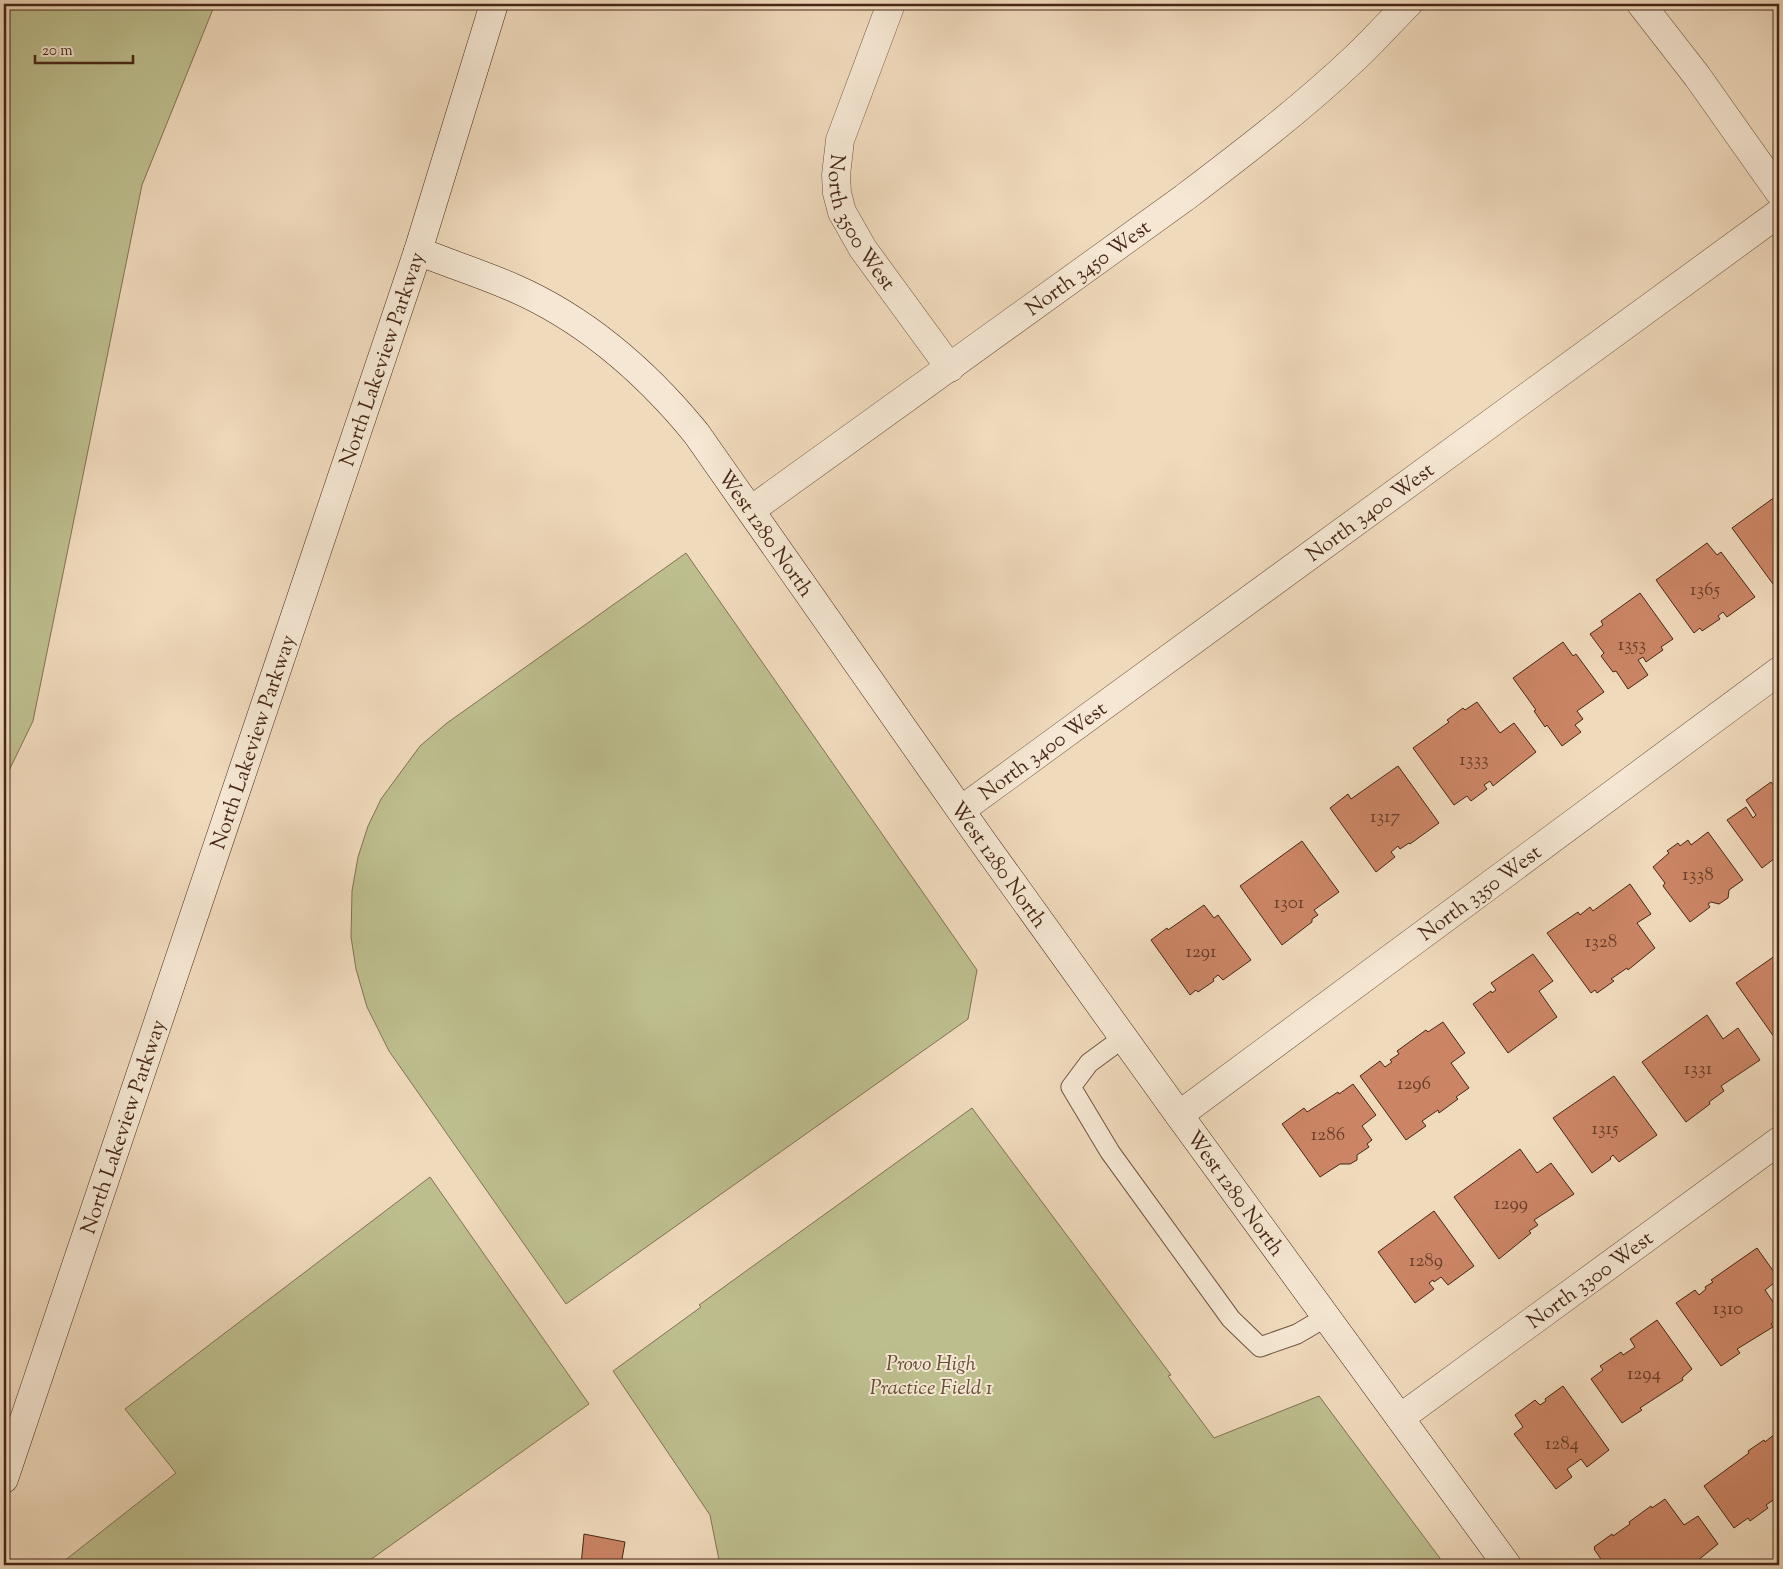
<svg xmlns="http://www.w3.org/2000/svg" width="1783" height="1569" viewBox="0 0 1783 1569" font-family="'Sorts Mill Goudy',serif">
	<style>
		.green { fill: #bdbe8e; stroke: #827252 }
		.building { fill: #cb8565; stroke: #472716 }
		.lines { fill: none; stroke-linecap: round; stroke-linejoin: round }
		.lane-casing { stroke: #715440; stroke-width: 21 }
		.street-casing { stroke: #715440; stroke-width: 29 }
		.secondary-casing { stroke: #472716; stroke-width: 29 }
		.lane { stroke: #f5e7d3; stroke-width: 19 }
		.street { stroke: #f5e7d3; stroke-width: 28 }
		.secondary { stroke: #f5e7d3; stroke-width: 28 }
		.labels { text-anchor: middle; stroke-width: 4; stroke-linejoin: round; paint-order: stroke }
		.number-label { font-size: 19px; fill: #683e2a }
		.street-label { font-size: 21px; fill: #472716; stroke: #f5e7d3 }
		.park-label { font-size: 21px; font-style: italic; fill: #644d34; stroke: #f5e7d3 }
	</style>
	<rect width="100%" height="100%" fill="#f0dabc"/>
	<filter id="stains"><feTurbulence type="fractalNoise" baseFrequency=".004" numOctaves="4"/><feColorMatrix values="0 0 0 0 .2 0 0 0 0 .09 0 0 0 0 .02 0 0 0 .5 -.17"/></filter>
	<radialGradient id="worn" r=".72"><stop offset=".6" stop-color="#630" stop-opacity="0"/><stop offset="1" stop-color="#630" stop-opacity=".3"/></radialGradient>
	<g class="green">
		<polygon points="4,4 215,4 142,185 33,721 4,781"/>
		<polygon points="686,553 977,970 968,1019 566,1304 389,1051 367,1007 356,969 351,937 352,891 358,857 368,826 381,799 420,746 447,723"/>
		<polygon points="972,1108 1171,1375 1168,1376 1214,1438 1319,1396 1445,1565 720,1565 710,1515 613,1371 701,1307 699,1305"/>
		<polygon points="430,1177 589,1404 363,1565 59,1565 176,1473 125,1409"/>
	</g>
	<g class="building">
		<polygon points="1779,494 1779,579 1773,584 1732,528"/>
		<polygon points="1707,543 1717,555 1721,552 1755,597 1727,617 1723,612 1718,616 1720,619 1702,631 1700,628 1694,633 1656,580"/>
		<polygon points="1640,593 1673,639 1661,647 1663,650 1646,662 1643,657 1638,660 1648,675 1628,689 1616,671 1613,672 1601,656 1604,653 1590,634 1603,625 1601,621"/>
		<polygon points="1563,642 1573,656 1576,654 1604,692 1577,711 1583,719 1575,725 1581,732 1562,746 1547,725 1545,727 1534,711 1536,710 1513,678"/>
		<polygon points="1477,702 1500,733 1514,723 1536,752 1493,786 1490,781 1484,785 1487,789 1471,801 1467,796 1454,805 1413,748 1449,722 1447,720 1463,708 1465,710"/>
		<polygon points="1398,766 1439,823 1410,844 1409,843 1400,849 1398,846 1391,852 1395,857 1376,872 1330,808 1348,794 1351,799"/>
		<polygon points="1771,782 1779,792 1779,855 1762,868 1727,820 1746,807 1753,818 1756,815 1746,800"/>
		<polygon points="1708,832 1743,880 1729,890 1728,898 1719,904 1711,902 1708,904 1710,907 1690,922 1663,886 1665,883 1653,867 1669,853 1667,851 1678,843 1680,846 1688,840 1691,845"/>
		<polygon points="1302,841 1339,892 1314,910 1318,915 1312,919 1312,922 1282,945 1240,886"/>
		<polygon points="1630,884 1651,914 1637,923 1655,948 1628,970 1627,968 1611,979 1614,981 1597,993 1595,990 1591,993 1547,933 1578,912 1580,915 1590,907 1593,911"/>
		<polygon points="1204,905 1214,918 1218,915 1251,960 1223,980 1218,975 1213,979 1214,981 1198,992 1196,990 1190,995 1151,940 1167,928 1168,930"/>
		<polygon points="1779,953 1779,1044 1736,983"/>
		<polygon points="1533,954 1553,981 1539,991 1557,1017 1508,1053 1473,1004 1491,991 1492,993 1496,990 1491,983"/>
		<polygon points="1707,1015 1723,1039 1738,1028 1760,1060 1721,1086 1724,1091 1709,1102 1710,1104 1686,1122 1642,1062"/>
		<polygon points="1443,1022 1465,1053 1451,1063 1469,1088 1456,1097 1458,1099 1439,1113 1438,1110 1422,1121 1426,1126 1406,1140 1360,1076 1380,1061 1385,1067 1392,1062 1390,1060 1399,1054 1397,1051 1426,1030 1428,1032"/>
		<polygon points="1614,1076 1657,1135 1619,1162 1613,1155 1610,1158 1611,1159 1592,1173 1553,1118"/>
		<polygon points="1353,1084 1376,1115 1362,1126 1372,1140 1367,1144 1369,1147 1357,1155 1357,1160 1350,1164 1340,1164 1320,1177 1282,1124 1304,1108 1307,1112 1338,1092 1339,1094"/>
		<polygon points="1520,1149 1537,1173 1551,1163 1574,1194 1534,1220 1538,1225 1529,1231 1531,1233 1499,1259 1454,1197"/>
		<polygon points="1434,1211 1474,1266 1448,1285 1441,1277 1434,1282 1433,1280 1429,1283 1434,1289 1415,1303 1378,1252"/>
		<polygon points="1757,1248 1779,1279 1765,1290 1779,1311 1779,1318 1771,1324 1773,1327 1737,1349 1740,1353 1721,1366 1676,1303 1695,1290 1699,1295 1706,1289 1705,1287 1713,1282 1711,1280"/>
		<polygon points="1657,1320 1692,1369 1682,1378 1683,1380 1640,1408 1642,1410 1622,1423 1591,1379 1603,1370 1600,1366 1621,1352 1623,1355 1635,1347 1630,1339"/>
		<polygon points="1563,1386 1609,1450 1587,1467 1581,1459 1567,1469 1572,1477 1556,1489 1514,1434 1523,1427 1515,1415 1535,1400 1540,1405 1546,1401 1545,1399"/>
		<polygon points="1776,1433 1779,1438 1779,1496 1766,1505 1768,1508 1750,1521 1748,1518 1734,1528 1704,1486 1749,1453 1748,1451 1764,1440 1765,1442"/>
		<polygon points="1665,1499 1684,1525 1698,1516 1718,1544 1692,1565 1605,1565 1594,1549 1595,1548 1594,1547 1612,1534 1613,1536 1630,1524 1629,1522 1651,1506 1652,1508"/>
		<polygon points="584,1534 625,1542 621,1565 581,1565"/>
	</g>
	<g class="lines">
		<defs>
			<polyline id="lane" points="1123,1038 1089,1063 1071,1087 1110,1152 1231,1319 1260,1347 1297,1334 1326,1317"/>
			<g id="street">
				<path id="s1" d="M891,4L840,140L836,175L837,193L842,212L863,249L950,368"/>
				<polyline points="1641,4 1697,76 1779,192"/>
				<path id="s2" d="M751,510L1184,198C1242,154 1301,109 1355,58C1373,41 1390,22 1408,4"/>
				<path id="s3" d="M961,810L1779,213"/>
				<path id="s4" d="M1179,1115L1779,671"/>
				<path id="s5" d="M1400,1418L1779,1141"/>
			</g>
			<g id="secondary">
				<path id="s6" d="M418,251C450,264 482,274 514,288C587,320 646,372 696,433L980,838L1179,1115L1507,1565"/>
				<path id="s7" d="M4,1479L418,251L494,4"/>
			</g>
		</defs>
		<use href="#lane" class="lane-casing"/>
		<use href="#street" class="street-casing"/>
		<use href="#secondary" class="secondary-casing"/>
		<use href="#lane" class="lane"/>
		<use href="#street" class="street"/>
		<use href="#secondary" class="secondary"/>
	</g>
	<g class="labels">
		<g class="number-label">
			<text x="1705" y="595">1365</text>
			<text x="1632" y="650">1353</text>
			<text x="1474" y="765">1333</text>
			<text x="1385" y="822">1317</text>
			<text x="1698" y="880">1338</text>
			<text x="1289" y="908">1301</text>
			<text x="1601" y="947">1328</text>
			<text x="1201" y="957">1291</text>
			<text x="1698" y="1074">1331</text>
			<text x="1414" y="1089">1296</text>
			<text x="1605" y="1134">1315</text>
			<text x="1328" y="1140">1286</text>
			<text x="1511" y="1209">1299</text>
			<text x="1426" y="1266">1289</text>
			<text x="1728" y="1314">1310</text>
			<text x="1644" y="1379">1294</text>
			<text x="1562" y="1449">1284</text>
		</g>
		<g class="street-label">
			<text dy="7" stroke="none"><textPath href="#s1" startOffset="234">North 3500 West</textPath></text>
			<text dy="7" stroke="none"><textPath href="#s2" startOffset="415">North 3450 West</textPath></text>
			<text dy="7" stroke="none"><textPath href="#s7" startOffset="1182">North Lakeview Parkway</textPath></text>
			<text dy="7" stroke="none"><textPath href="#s3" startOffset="506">North 3400 West</textPath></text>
			<text dy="7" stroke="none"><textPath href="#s6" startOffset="460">West 1280 North</textPath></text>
			<text dy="7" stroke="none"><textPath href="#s7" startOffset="778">North Lakeview Parkway</textPath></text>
			<text dy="7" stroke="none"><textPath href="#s3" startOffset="101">North 3400 West</textPath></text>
			<text dy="7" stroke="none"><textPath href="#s6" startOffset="865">West 1280 North</textPath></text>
			<text dy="7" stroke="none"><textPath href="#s4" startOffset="374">North 3350 West</textPath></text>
			<text dy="7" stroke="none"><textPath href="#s7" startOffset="372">North Lakeview Parkway</textPath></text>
			<text dy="7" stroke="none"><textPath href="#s6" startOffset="1270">West 1280 North</textPath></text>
			<text dy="7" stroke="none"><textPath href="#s5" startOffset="235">North 3300 West</textPath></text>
		</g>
		<g class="park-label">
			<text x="931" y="1370">Provo High<tspan x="931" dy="24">Practice Field 1</tspan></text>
		</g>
	</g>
	<rect width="1783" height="1569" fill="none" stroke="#f0dabc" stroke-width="20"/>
	<rect x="5" y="5" width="1773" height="1559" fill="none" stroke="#472716" stroke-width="2.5"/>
	<rect x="10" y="10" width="1763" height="1549" fill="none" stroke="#472716"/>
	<path d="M35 55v8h98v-8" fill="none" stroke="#472716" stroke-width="2.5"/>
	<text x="42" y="55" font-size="15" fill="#472716" stroke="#f5e7d3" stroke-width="4" paint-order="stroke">20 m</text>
	<rect width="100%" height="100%" filter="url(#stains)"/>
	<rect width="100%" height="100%" fill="url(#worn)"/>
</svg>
